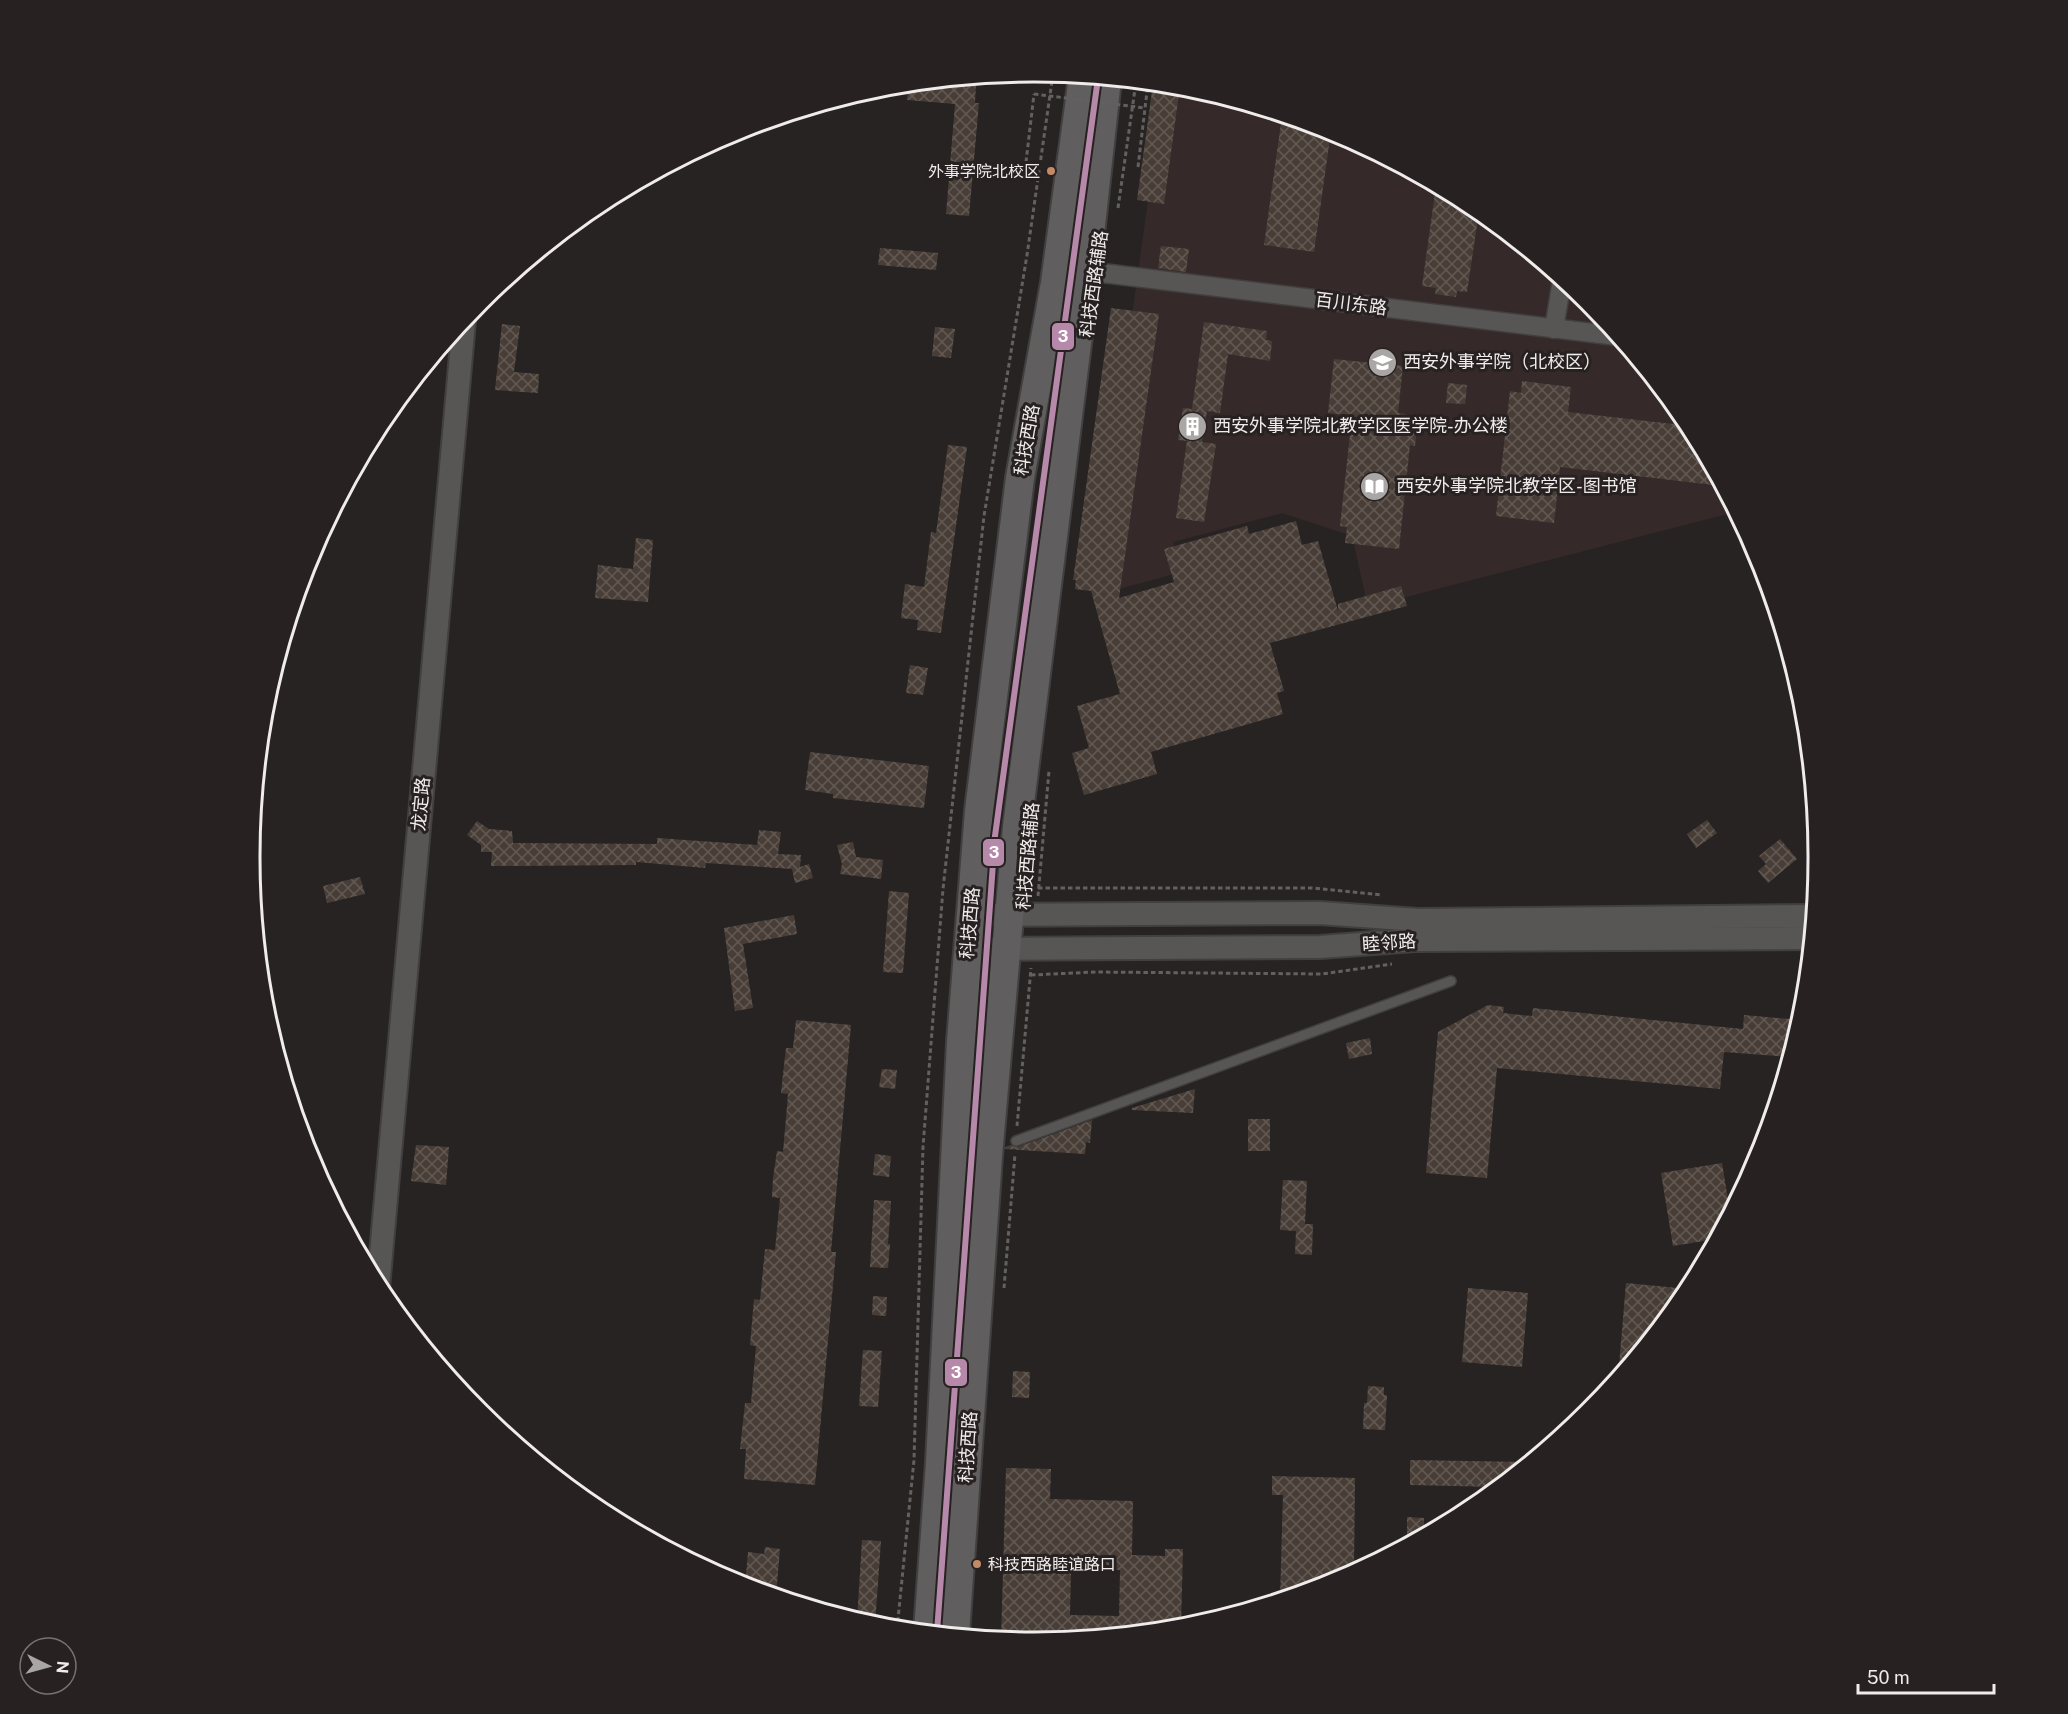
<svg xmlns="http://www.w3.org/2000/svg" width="2068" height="1714" viewBox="0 0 2068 1714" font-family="'Public Sans','Noto Sans SC',sans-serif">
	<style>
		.built { fill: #352a29 }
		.building { fill: url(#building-cross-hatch); fill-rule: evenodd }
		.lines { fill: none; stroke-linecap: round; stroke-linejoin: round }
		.service-casing { stroke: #413f3f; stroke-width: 12 }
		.minor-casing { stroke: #413f3f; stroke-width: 21 }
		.tertiary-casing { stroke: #413f3f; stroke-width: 26 }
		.primary-casing { stroke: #413f3f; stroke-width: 32 }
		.path { stroke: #626060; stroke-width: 3; stroke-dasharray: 4.5 3; stroke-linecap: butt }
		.service { stroke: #575655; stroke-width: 9 }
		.minor { stroke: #575655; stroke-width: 18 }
		.tertiary { stroke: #575655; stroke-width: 22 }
		.primary { stroke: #605e5e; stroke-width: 28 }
		.path-bridge { stroke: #626060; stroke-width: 3; stroke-dasharray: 4.5 3; stroke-linecap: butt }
		.metro-1-casing { stroke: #272221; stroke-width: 10 }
		.metro-1 { stroke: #b688a9; stroke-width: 6 }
		.bus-dot { fill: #c18c65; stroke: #272221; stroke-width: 2 }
		.labels { text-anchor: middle; stroke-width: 6; stroke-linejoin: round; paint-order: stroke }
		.bus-label { font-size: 16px; fill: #efeceb; stroke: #272221; text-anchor: end }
		.street-label { font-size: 18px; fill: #efeceb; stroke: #272221 }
		.poi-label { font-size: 18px; fill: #efeceb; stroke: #272221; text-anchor: start }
		.rim { fill: none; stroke: #efeceb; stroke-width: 3 }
		.line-badge { stroke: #272221; stroke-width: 2 }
		.badge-label { font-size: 16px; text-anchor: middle; font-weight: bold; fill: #fff }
	</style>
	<defs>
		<pattern id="building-cross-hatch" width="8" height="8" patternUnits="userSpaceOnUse" patternTransform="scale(1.5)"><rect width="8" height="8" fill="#483e37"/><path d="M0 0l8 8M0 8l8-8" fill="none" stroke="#635a54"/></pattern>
	</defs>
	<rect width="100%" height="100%" fill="#262322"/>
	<polygon class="built" points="1164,85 1187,87 1335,132 1470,204 1589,302 1687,421 1735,512 1368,607 1352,536 1282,513 1173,542 1182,572 1093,596"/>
	<g class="building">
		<polygon points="940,81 976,84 975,103 979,103 969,216 946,214 955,104 907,100 908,84"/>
		<polygon points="1153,84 1180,86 1164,204 1137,200"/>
		<polygon points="1282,116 1331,131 1314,252 1264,245"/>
		<polygon points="1436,186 1470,204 1479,211 1467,292 1457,291 1456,297 1435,294 1436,288 1422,286"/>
		<polygon points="1161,246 1189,249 1186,272 1158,268"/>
		<polygon points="880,248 938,253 936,270 878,265"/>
		<polygon points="1111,308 1159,314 1119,598 1174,582 1164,549 1247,526 1249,534 1296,521 1302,545 1318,541 1338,611 1338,604 1401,586 1407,606 1270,643 1284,691 1277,693 1283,714 1151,752 1157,774 1084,795 1072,753 1089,748 1077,706 1120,694 1091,591 1075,589 1076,580 1073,580"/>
		<polygon points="1204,322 1267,331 1266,340 1272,341 1270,361 1228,354 1220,413 1207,411 1202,442 1216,444 1204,522 1176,518 1187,441 1178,440 1183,408 1192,409"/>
		<polygon points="502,324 520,326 514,372 539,374 538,393 495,390"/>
		<polygon points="935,327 955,329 951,358 932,356"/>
		<polygon points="1334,359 1403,366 1398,413 1406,414 1417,428 1415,446 1410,445 1399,549 1345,543 1347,527 1340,526 1350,435 1343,433 1346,415 1328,413"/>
		<polygon points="1522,381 1571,387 1568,412 1673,424 1675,406 1687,421 1722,486 1560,467 1554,523 1496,516 1510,391 1521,393"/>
		<polygon points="1448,383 1467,385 1465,404 1446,403"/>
		<polygon points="948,445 967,447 941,633 917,630 918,620 901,618 905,584 924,587 931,532 936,533"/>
		<polygon points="636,538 653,540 648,602 595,598 598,565 633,569"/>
		<polygon points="910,665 928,668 923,695 906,693"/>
		<polygon points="810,752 929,766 924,808 833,798 833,794 805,790"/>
		<polygon points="1707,820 1717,833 1696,848 1687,834"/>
		<polygon points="477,821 489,829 512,831 513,843 657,844 657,838 757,845 759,830 781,832 778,854 801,855 800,867 809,864 813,878 795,883 792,869 706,863 705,868 636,862 636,865 491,866 492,852 481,852 481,845 467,835"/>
		<polygon points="1780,839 1797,859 1768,883 1758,871 1766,864 1759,856"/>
		<polygon points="853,842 856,857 883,860 881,879 840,874 842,864 837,845"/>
		<polygon points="360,877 365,894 327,903 323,886"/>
		<polygon points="889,891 909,893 903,973 883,972"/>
		<polygon points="794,915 797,934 743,944 753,1008 735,1011 724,928"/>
		<polygon points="1488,1005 1504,1007 1503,1013 1532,1016 1533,1008 1743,1029 1744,1015 1801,1020 1790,1057 1724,1052 1720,1089 1497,1068 1487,1178 1426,1173 1438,1032"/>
		<polygon points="796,1020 851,1025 831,1252 836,1252 815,1485 744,1479 746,1449 740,1449 745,1403 751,1403 756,1346 750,1345 754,1299 760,1300 765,1249 775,1250 780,1198 772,1197 773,1178 777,1151 783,1152 788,1094 781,1093 783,1074 786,1048 793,1048"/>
		<polygon points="1370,1038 1372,1054 1349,1059 1346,1043"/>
		<polygon points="882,1069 897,1070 895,1089 879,1087"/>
		<polygon points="1195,1089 1193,1113 1132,1110 1132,1108"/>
		<rect x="1248" y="1119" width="22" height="32"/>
		<polygon points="1092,1120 1090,1143 1086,1142 1085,1154 1005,1149 1005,1147 1011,1145 1018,1147"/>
		<polygon points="416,1145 449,1147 446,1185 411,1181"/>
		<polygon points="875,1154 891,1156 889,1177 873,1175"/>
		<polygon points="1722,1163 1730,1212 1716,1239 1673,1246 1661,1173"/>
		<polygon points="1283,1180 1307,1181 1305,1224 1313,1224 1312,1255 1295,1254 1296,1231 1280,1230"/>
		<polygon points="874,1200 891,1201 888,1244 890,1244 888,1268 870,1267"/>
		<polygon points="1626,1283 1689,1289 1618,1377"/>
		<polygon points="1468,1288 1528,1293 1522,1367 1462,1362"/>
		<polygon points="873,1296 887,1297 886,1316 872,1315"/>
		<polygon points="863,1350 882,1351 878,1407 859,1406"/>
		<polygon points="1013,1371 1030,1372 1029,1398 1012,1397"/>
		<polygon points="1368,1386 1384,1387 1384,1395 1387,1395 1385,1430 1363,1429 1364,1403 1367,1403"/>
		<polygon points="1410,1460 1529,1462 1497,1487 1410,1485"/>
		<path d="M1006,1468L1051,1469L1050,1499L1133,1501L1132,1555L1165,1556V1549H1183L1181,1628L1034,1642L1001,1639ZM1071,1569L1120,1570L1119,1616L1070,1615Z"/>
		<polygon points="1272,1476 1355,1478 1354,1572 1334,1582 1280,1599 1283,1495 1272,1495"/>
		<polygon points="1407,1517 1424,1518 1424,1534 1407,1544"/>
		<polygon points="862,1540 881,1541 875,1625 857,1620"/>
		<polygon points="765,1547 780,1549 776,1595 745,1586 748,1552 764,1554"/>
	</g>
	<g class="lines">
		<defs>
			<polyline id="service" points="1016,1141 1451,981"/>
			<g id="minor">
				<polyline points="1086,271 1617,336"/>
				<polyline points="1554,329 1562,280"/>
			</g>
			<g id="tertiary">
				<polyline points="970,915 1320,913 1418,920 1813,916"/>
				<polyline points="967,949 1320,947 1415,940 1811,938"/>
				<polyline points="378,1288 464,321"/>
			</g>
			<g id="primary">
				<polyline points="928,1631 940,1463 961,1042 979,811 1020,478 1055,283 1083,77"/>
				<polyline points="955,1634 988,1156 1017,827 1086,271 1107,79"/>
			</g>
		</defs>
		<use href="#service" class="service-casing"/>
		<use href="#minor" class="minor-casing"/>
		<use href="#tertiary" class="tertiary-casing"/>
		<use href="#primary" class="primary-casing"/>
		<g class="path">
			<polyline points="1026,162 1034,94"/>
			<polyline points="1138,167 1148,83"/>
			<polyline points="1118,208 1136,82"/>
			<polyline points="1038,888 1312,888 1382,895"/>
			<polyline points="1038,896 1049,771"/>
			<polyline points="1031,975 1096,972 1322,974 1392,964"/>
			<polyline points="1017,1126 1031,968"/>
			<polyline points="1004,1288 1015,1154"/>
			<polyline points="897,1629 914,1460 923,1147 943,889 984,516 1027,255 1053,74"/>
		</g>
		<use href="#service" class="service"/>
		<use href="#minor" class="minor"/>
		<use href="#tertiary" class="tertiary"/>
		<use href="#primary" class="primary"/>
		<polyline class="path-bridge" points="1034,94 1145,108"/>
		<defs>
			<polyline id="metro-1" points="937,1632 995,836 1098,78"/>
		</defs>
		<use href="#metro-1" class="metro-1-casing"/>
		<use href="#metro-1" class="metro-1"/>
	</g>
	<defs>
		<symbol id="university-disc" viewBox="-11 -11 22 22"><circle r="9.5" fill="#a9a6a5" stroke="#272221"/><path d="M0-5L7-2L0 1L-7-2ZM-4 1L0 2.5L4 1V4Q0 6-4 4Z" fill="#fff"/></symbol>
		<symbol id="building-disc" viewBox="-11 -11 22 22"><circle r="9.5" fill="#a9a6a5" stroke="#272221"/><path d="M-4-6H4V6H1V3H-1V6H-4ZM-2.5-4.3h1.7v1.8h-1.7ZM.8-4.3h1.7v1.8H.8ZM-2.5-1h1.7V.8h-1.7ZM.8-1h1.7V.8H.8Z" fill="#fff"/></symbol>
		<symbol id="library-disc" viewBox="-11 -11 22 22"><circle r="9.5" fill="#a9a6a5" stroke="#272221"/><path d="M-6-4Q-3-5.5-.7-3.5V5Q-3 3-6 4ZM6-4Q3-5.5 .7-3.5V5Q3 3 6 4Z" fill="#fff"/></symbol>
	</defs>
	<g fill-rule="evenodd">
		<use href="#university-disc" x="1366" y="346" width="33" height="33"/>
		<use href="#building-disc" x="1176" y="410" width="33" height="33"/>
		<use href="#library-disc" x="1358" y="470" width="33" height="33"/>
	</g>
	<g class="bus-dot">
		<circle cx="1051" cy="171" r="5"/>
		<circle cx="977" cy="1564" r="5"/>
	</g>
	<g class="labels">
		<g class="bus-label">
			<text x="1040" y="177">外事学院北校区</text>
			<text x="988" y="1570" text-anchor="start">科技西路睦谊路口</text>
		</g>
		<g class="street-label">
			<text transform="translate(1094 284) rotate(-82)" y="6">科技西路辅路</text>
			<text transform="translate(1351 304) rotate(7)" y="6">百川东路</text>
			<text transform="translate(1027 440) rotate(-80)" y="6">科技西路</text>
			<text transform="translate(421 804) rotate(-85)" y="6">龙定路</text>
			<text transform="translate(1028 856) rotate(-85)" y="6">科技西路辅路</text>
			<text transform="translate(970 923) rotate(-85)" y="6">科技西路</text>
			<text transform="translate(1389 943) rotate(-4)" y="6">睦邻路</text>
			<text transform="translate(968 1447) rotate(-86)" y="6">科技西路</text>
		</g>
		<g class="poi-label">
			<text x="1403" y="368">西安外事学院（北校区）</text>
			<text x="1213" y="432">西安外事学院北教学区医学院-办公楼</text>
			<text x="1396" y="492">西安外事学院北教学区-图书馆</text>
		</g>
	</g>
	<path d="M0 0H2068V1714H0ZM1034 82H1034A774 774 0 0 1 1808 856V858A774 774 0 0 1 1034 1632H1034A774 774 0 0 1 260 858V856A774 774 0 0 1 1034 82Z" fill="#272221" fill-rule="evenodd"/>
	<path class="rim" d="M1034 82H1034A774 774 0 0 1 1808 856V858A774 774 0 0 1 1034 1632H1034A774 774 0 0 1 260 858V856A774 774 0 0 1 1034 82Z"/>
	<g class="line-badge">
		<rect x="1051" y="322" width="24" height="29" rx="6" fill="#b688a9"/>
		<rect x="982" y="838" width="23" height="29" rx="6" fill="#b688a9"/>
		<rect x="944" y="1358" width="24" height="29" rx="6" fill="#b688a9"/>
	</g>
	<g class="badge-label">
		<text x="1063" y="342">3</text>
		<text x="994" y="858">3</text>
		<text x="956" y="1378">3</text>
	</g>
	<g transform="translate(48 1666) rotate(95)"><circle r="28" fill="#272221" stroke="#777372" stroke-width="1.5"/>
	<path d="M0-4.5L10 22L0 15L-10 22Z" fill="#a9a6a5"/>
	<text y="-9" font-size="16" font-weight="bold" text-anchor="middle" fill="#efeceb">N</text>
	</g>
	<path d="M1858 1684v9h136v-9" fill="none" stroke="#efeceb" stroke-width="3"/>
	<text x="1867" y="1684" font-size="18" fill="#efeceb" stroke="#272221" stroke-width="4.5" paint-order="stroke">50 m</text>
</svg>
